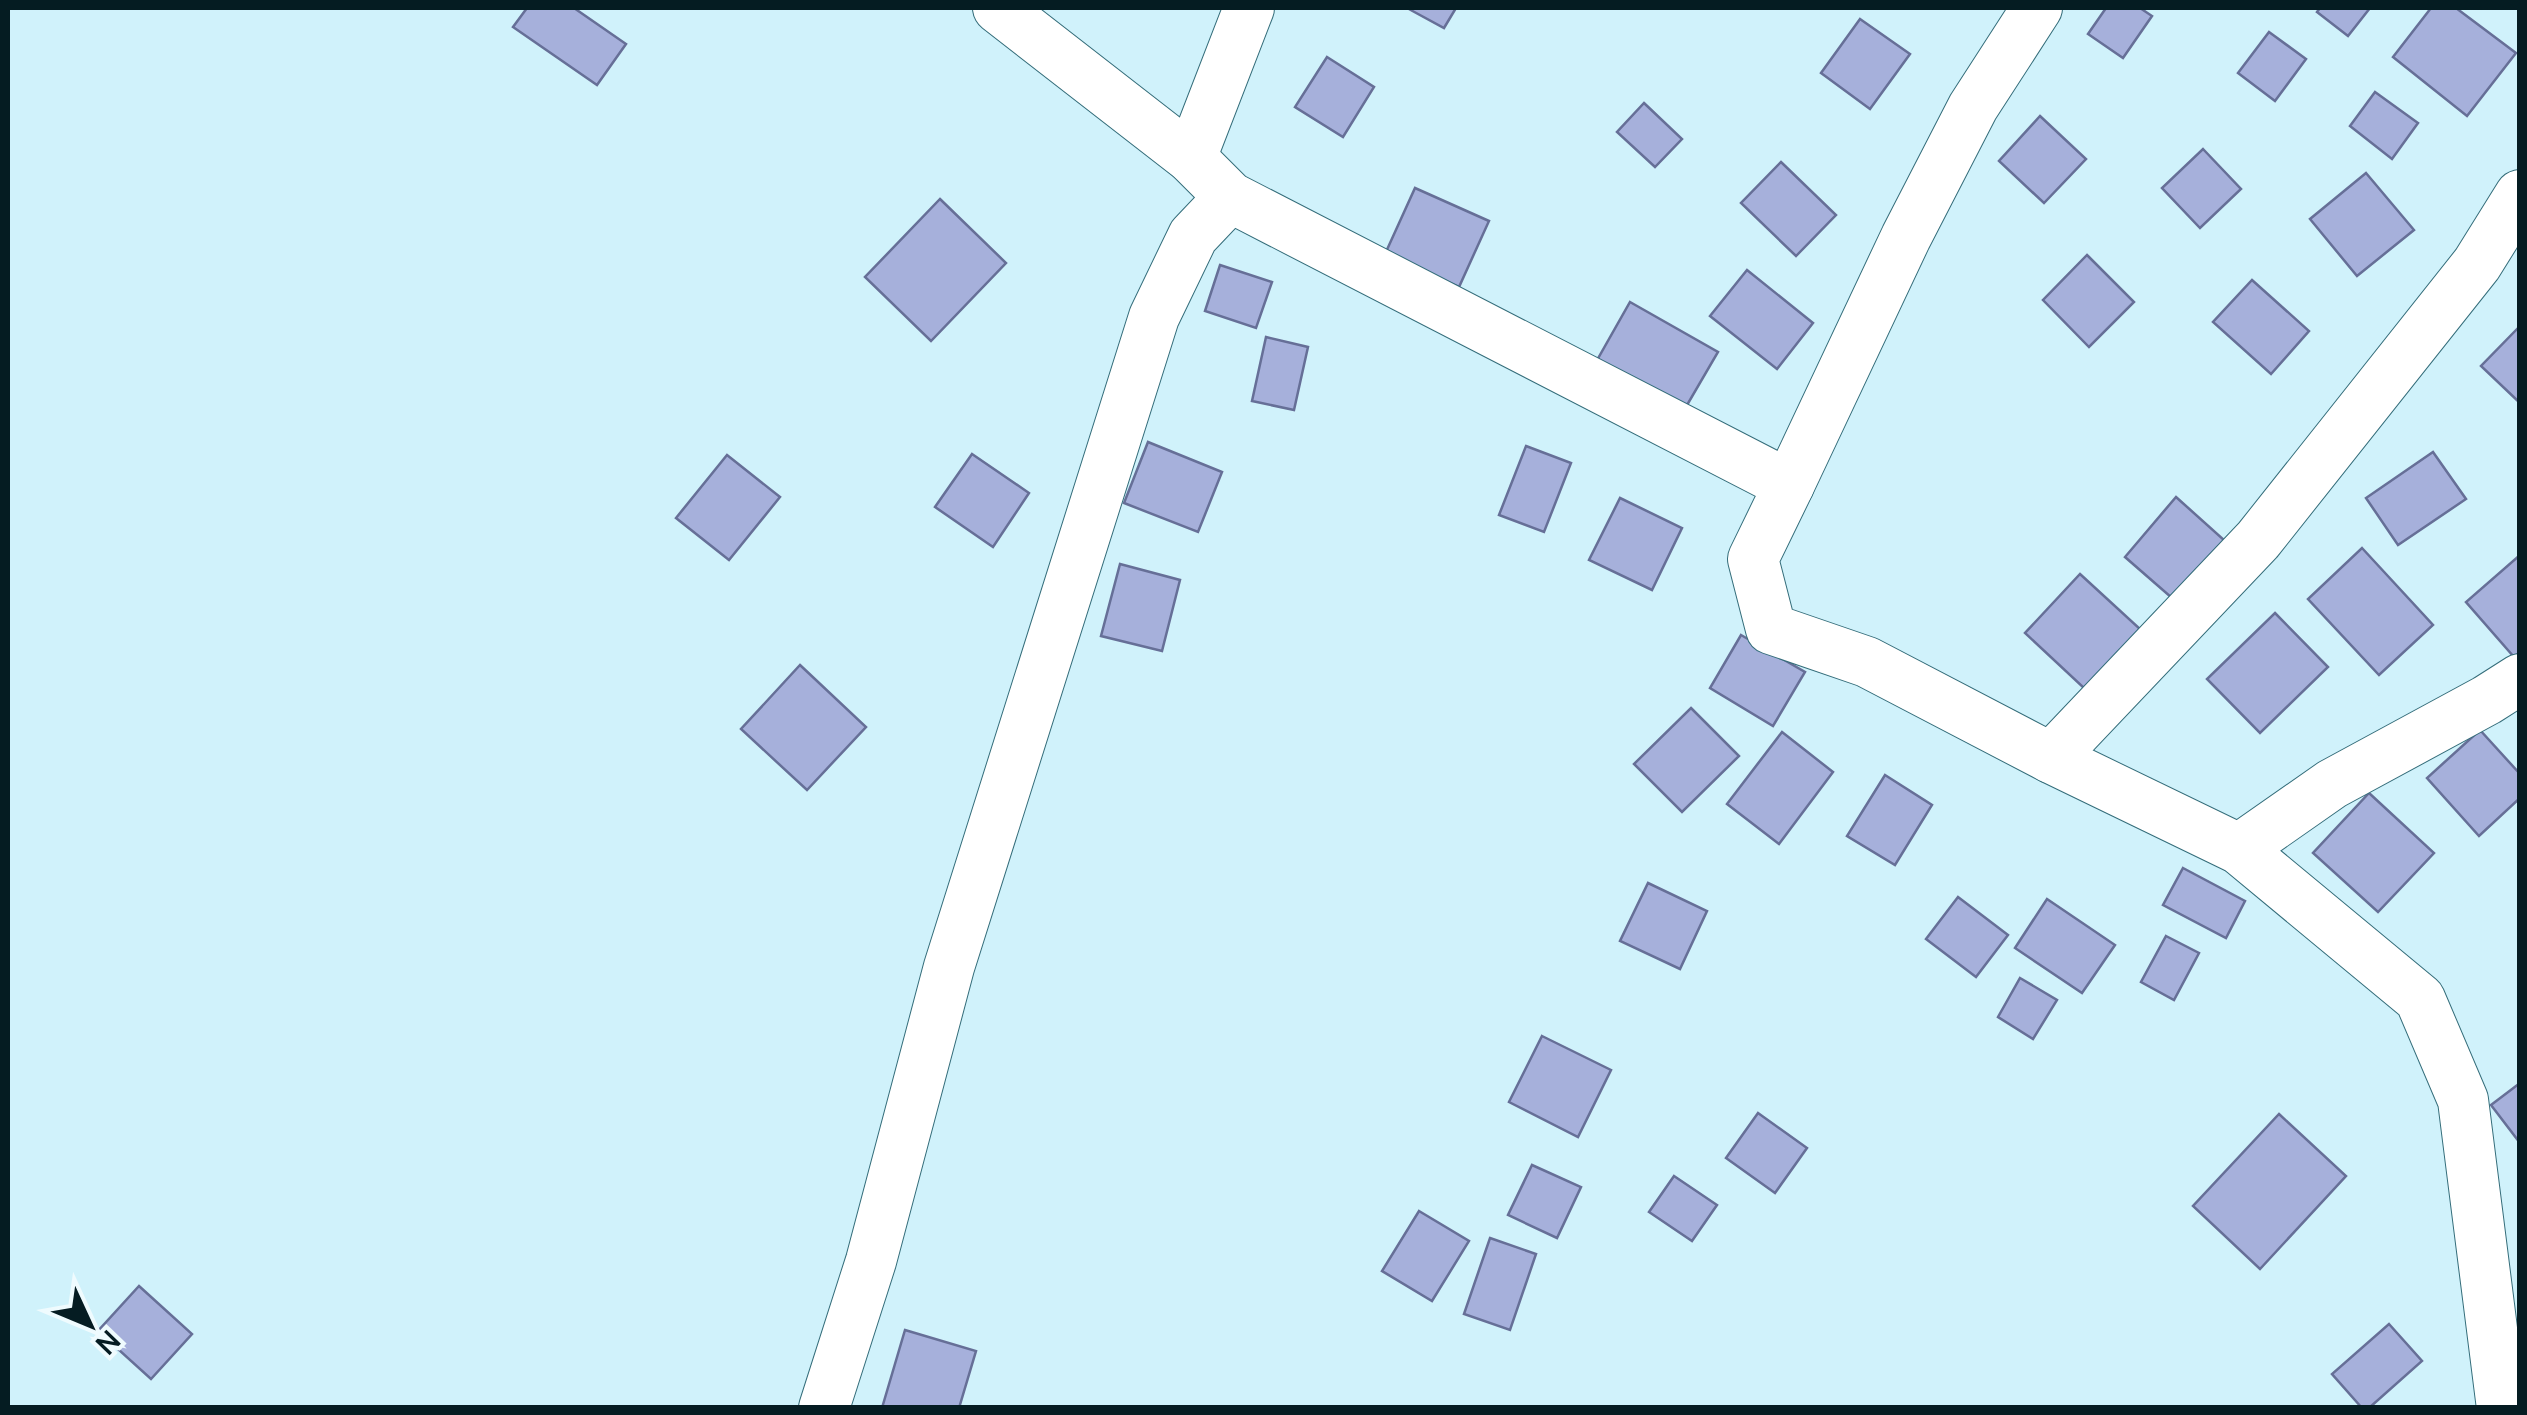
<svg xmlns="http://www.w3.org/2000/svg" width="2527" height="1415" viewBox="0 0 2527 1415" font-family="Manrope,sans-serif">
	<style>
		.building { fill: #a6b0db; stroke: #666f97; stroke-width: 2.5 }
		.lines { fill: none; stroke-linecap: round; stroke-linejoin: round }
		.minor-casing { stroke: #346d7a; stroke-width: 52 }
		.minor { stroke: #fff; stroke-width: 50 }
	</style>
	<rect width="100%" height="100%" fill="#d0f2fb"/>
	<g class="building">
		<polygon points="527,8 574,8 626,44 597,85 513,27"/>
		<polygon points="1407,8 1456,8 1444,28"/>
		<polygon points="2106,8 2140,8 2152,16 2123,58 2088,34"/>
		<polygon points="2320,8 2370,8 2348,36 2317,12"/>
		<polygon points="2431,8 2456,8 2516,53 2467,116 2393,57"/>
		<polygon points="1860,19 1910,54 1870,109 1821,73"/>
		<polygon points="2269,32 2306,59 2275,101 2238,73"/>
		<polygon points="1327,57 1374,87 1343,137 1295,107"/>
		<polygon points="2375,92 2418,123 2392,159 2350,126"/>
		<polygon points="1644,103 1682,139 1655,167 1617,132"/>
		<polygon points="2040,116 2086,159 2044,203 1999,161"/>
		<polygon points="2203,149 2241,189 2200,228 2162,188"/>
		<polygon points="1781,162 1836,215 1796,256 1741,203"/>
		<polygon points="2366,173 2414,230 2357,276 2310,219"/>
		<polygon points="1415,188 1489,221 1459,287 1385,254"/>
		<polygon points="940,199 1006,263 931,341 865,277"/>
		<polygon points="2087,255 2134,302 2089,347 2043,300"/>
		<polygon points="1220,265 1272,282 1256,328 1205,311"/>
		<polygon points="1747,270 1813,323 1777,369 1710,316"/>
		<polygon points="2252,280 2309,331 2271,374 2213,322"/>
		<polygon points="1630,302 1718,352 1683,412 1596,362"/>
		<polygon points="2520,326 2520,403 2481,366"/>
		<polygon points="1266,337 1308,347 1294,410 1252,401"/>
		<polygon points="1148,442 1222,472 1198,532 1124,503"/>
		<polygon points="1526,446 1571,463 1544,532 1499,515"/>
		<polygon points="2433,452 2466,499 2398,545 2366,498"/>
		<polygon points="972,454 1029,493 993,547 935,507"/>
		<polygon points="727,455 780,497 729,560 676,518"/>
		<polygon points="2176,497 2224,540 2172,598 2125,557"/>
		<polygon points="1620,498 1682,528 1652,590 1589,560"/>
		<polygon points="2362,548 2433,625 2379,675 2308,599"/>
		<polygon points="2520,555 2520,652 2514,657 2466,602"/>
		<polygon points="1120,564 1180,580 1162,651 1101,636"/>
		<polygon points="2080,574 2140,629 2085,689 2025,633"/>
		<polygon points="2275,613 2328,667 2260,733 2207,679"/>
		<polygon points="1741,635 1805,672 1773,726 1710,688"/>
		<polygon points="800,665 866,727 807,790 741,729"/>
		<polygon points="1691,708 1739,756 1682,812 1634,764"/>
		<polygon points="2480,730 2520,774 2520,798 2479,836 2427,778"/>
		<polygon points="1782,732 1833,772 1779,844 1727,804"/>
		<polygon points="1885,775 1932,805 1895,865 1847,836"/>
		<polygon points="2369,793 2434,853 2378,912 2313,853"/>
		<polygon points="2183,868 2245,901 2226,938 2163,905"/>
		<polygon points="1648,883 1707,911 1680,969 1620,941"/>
		<polygon points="1958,897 2008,935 1976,977 1926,939"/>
		<polygon points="2047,899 2115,945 2082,993 2015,948"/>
		<polygon points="2166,936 2199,953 2174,1000 2141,982"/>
		<polygon points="2020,978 2057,1000 2033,1039 1998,1017"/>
		<polygon points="1542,1036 1611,1070 1578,1137 1509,1102"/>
		<polygon points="2520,1083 2520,1143 2491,1105"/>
		<polygon points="1758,1113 1807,1148 1775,1193 1726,1158"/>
		<polygon points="2279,1114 2346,1176 2260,1269 2193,1206"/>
		<polygon points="1532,1165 1581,1187 1557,1238 1508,1215"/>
		<polygon points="1674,1176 1717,1205 1692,1241 1649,1212"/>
		<polygon points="1419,1211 1469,1241 1432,1301 1382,1271"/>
		<polygon points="1490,1238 1536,1254 1510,1330 1464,1314"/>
		<polygon points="139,1286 192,1334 151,1379 98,1331"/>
		<polygon points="2389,1324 2422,1361 2369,1408 2362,1408 2332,1374"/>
		<polygon points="905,1330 976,1351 959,1408 882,1408"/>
	</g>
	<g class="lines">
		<defs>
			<g id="minor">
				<polyline points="998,8 1191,158 1230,197 1789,485 1753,559 1771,629 1867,662 2051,758 2239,849 2420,999 2463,1100 2502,1408"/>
				<polyline points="1191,158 1249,8"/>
				<polyline points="1789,485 1906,237 1973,107 2037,8"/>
				<polyline points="2051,758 2258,540 2477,264 2520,195"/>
				<polyline points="2239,849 2332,784 2487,700 2520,679"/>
				<polyline points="824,1408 871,1261 949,967 1154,317 1193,236 1230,197"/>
			</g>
		</defs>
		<use href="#minor" class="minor-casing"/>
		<use href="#minor" class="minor"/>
	</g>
	<rect width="2527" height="1415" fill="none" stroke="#051c22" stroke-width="20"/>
	<g transform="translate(90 1325) rotate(134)" stroke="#effbfe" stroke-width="8" paint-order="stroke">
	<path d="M0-8L18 38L0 25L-18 38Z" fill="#051c22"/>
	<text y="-15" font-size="28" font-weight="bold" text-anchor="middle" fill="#051c22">N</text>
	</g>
</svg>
